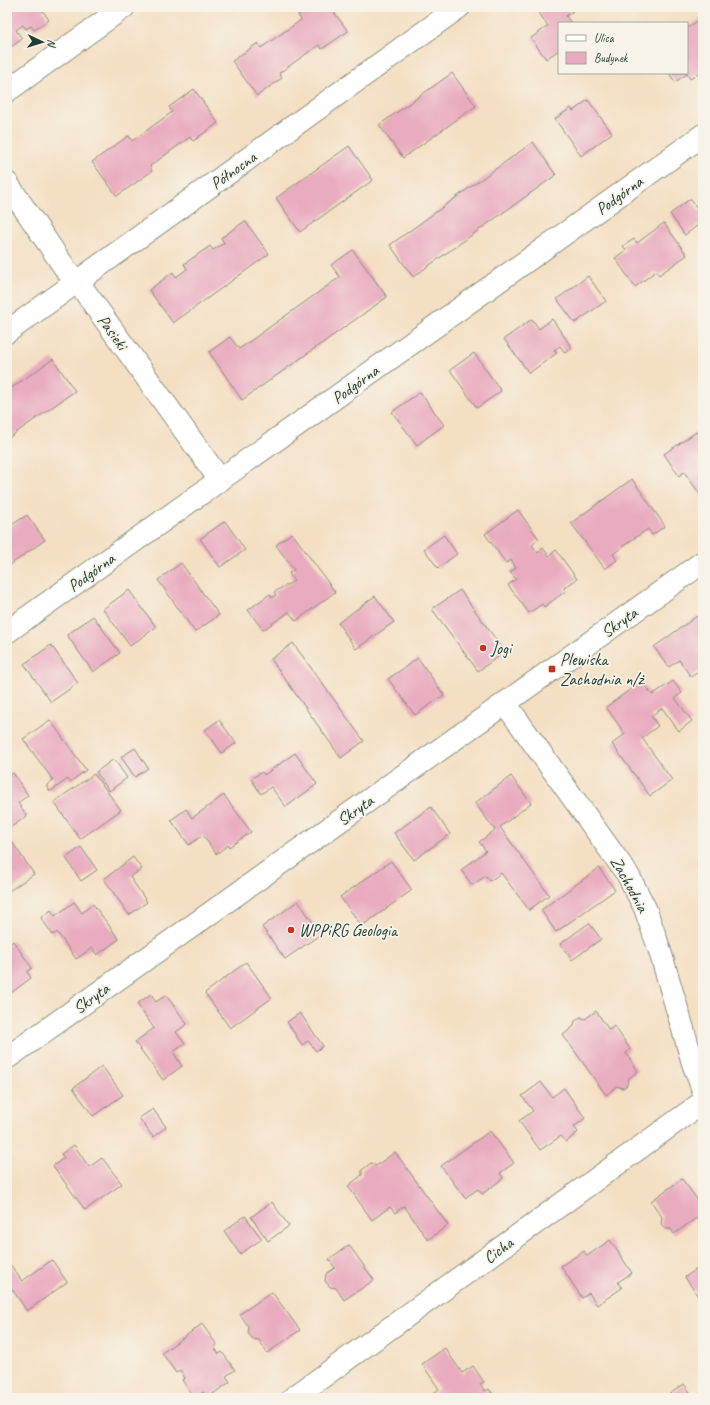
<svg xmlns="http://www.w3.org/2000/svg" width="710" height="1405" viewBox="0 0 710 1405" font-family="Caveat,sans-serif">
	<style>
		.building { fill: #e9abbf }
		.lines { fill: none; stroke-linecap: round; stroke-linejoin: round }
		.minor-casing { stroke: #8a8e7c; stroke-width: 24 }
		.minor { stroke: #fff; stroke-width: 22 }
		.poi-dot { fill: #c8321e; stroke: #f7f3e8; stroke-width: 1.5 }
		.labels { text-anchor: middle; stroke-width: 3.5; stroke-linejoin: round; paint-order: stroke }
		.street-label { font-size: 17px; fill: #1f3d34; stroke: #f7f3e8 }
		.poi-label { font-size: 17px; fill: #1f3d34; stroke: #f7f3e8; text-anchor: start }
	</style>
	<rect width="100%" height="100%" fill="#f7f3e8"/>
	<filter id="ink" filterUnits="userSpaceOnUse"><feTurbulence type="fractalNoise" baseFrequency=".025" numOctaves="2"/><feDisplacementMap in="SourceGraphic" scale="8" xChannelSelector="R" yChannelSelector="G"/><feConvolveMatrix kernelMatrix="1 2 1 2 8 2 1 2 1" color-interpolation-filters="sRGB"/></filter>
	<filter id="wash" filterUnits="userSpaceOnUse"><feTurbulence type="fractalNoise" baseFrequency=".012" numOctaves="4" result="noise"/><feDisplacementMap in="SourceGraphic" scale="16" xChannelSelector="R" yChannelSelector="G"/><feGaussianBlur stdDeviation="0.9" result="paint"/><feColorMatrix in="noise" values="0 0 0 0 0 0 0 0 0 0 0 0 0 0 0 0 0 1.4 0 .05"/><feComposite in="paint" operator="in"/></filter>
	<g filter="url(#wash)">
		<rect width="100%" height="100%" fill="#f4dfc3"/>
		<g id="blocks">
			<g class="building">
				<polygon points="7,7 48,7 43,11 49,20 34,30 31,26 26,29 23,25 16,30 22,39 7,50"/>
				<polygon points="309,7 330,7 348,31 322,49 319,45 279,73 282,78 257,96 232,61 258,43 261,48 301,20 298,15"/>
				<polygon points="548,7 570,7 573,11 566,16 571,23 559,23 559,50 546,59 531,38 548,26 539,13"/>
				<polygon points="702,18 703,20 703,71 690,79 687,74 675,82 669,73 687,73 687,28"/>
				<polygon points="452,73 476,106 403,158 379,125"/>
				<polygon points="194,89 218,123 193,141 190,137 150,166 152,171 117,196 92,162 128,136 129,136 132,141 172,112 169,107"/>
				<polygon points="588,100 612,133 581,156 555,119 571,108 573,111"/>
				<polygon points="533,142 556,175 413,277 390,245"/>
				<polygon points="349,146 373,180 300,232 276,198"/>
				<polygon points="690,199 703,215 703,221 685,235 670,214"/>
				<polygon points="245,221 269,254 173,323 149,290 173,272 176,277 187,269 184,264 210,246 213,250 224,243 221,238"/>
				<polygon points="664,223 687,255 659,275 656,271 635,287 615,258 626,250 623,246 634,239 637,243"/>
				<polygon points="353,250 387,297 242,400 209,352 230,337 239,349 340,277 331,265"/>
				<polygon points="588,276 606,301 575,323 557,299"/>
				<polygon points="532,319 539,329 552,319 572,348 565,353 560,346 554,350 557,353 529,373 504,339"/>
				<polygon points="474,353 501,391 477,408 450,370"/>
				<polygon points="53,359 75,391 7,439 7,391"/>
				<polygon points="420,392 444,425 417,445 392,412"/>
				<polygon points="698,431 703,439 703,498 684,472 679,476 664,454"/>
				<polygon points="632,479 665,526 652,535 648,529 630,541 613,554 617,560 605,569 571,523"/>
				<polygon points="518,510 539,539 532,545 538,553 543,548 549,556 556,550 577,579 564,588 566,591 544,607 542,604 529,613 508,585 516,579 510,572 516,568 511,560 506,563 485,534"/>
				<polygon points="27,515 45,540 7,567 7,528"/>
				<polygon points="225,521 245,550 220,567 200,539"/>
				<polygon points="292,533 335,592 296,621 289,612 263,630 248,610 270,594 272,598 276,595 274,592 294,581 289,573 294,570 276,545"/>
				<polygon points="444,535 457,554 438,568 424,549"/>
				<polygon points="181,563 219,615 195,632 158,580"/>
				<polygon points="129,590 156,627 130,646 103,609"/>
				<polygon points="460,590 505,652 478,671 432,609"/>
				<polygon points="375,596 394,622 356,649 338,623"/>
				<polygon points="93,616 120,653 93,672 67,635"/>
				<polygon points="697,616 703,624 703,668 691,677 679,660 669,667 654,647"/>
				<polygon points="293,643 364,741 341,758 271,659"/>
				<polygon points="51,645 78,683 51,702 24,664"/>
				<polygon points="418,658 444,695 415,715 388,679"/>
				<polygon points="642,681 652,695 673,681 682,693 675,698 692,721 679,731 662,708 651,716 658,726 642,738 672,780 650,796 612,744 625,734 606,707"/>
				<polygon points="50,720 86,770 70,782 68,779 51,791 49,790 47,787 47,785 53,780 23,739"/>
				<polygon points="219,720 236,743 222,753 205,730"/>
				<polygon points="135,748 148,768 135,777 121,757"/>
				<polygon points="295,753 317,784 286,807 271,787 261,794 251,779 262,772 264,775"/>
				<polygon points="114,759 127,778 109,791 96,772"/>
				<polygon points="13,773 28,795 18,803 27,816 7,830 7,777"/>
				<polygon points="94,774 121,810 80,839 54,802"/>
				<polygon points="511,776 531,803 500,827 549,895 529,910 501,873 490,881 486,876 472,885 461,870 486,851 479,842 495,830 475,803"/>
				<polygon points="224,795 251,832 229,847 228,845 216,854 203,835 189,845 171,820 186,809 192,818"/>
				<polygon points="431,807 450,834 414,860 394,833"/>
				<polygon points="12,842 34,874 9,891 7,887 7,845"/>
				<polygon points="81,847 97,870 81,881 66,858"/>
				<polygon points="133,857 142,869 130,877 147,902 129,915 104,879"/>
				<polygon points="703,859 703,873 697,864"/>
				<polygon points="391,861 412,890 362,926 340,897"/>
				<polygon points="599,868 615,890 556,932 541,910"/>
				<polygon points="298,901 321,934 285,959 262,927"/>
				<polygon points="74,902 82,913 93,904 119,939 97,955 92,948 76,959 57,932 53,935 41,918 51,910 55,916"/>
				<polygon points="589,923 601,939 572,960 560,944"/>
				<polygon points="13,941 32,968 27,972 31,978 7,996 7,946"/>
				<polygon points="246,962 272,998 230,1028 205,993"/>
				<polygon points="151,994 156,1002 166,995 187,1024 176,1032 185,1044 173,1052 182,1066 163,1080 135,1042 154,1028 137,1004"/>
				<polygon points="596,1011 609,1030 614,1026 622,1037 630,1049 626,1053 638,1071 628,1079 627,1085 623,1088 617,1086 606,1095 563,1035 574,1026 575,1021 580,1017 585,1019"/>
				<polygon points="300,1013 323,1046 316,1051 308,1041 302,1045 287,1022"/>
				<polygon points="102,1066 123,1095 93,1116 73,1088"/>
				<polygon points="541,1082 552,1097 564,1088 585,1118 574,1127 578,1132 566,1142 561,1136 540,1150 519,1121 533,1111 522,1096"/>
				<polygon points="153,1109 166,1127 153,1137 139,1118"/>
				<polygon points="490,1131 514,1163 500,1173 503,1178 493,1186 482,1194 478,1189 465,1198 441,1166"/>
				<polygon points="74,1145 89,1167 102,1158 122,1184 85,1210 53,1166 64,1158 61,1154"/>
				<polygon points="395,1152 448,1225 428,1240 404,1206 395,1213 390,1207 372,1220 348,1186 362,1175 362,1170 371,1163 376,1166"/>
				<polygon points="682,1179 703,1207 703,1213 674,1234 671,1229 665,1229 661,1224 662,1217 651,1201"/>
				<polygon points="272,1202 289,1226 268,1241 251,1217"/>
				<polygon points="245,1216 262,1239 240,1254 224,1231"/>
				<polygon points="610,1240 632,1273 618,1282 622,1288 597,1305 589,1293 582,1298 561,1266 584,1251 587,1256"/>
				<polygon points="349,1245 374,1280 344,1300 336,1288 330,1287 325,1281 326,1274 335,1268 329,1259"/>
				<polygon points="7,1260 22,1281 52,1260 67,1282 27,1311 7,1282"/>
				<polygon points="703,1265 703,1301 702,1302 685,1277"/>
				<polygon points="272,1292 300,1330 267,1353 259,1340 253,1339 248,1333 249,1327 240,1314"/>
				<polygon points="202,1324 217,1345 214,1347 219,1354 222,1352 235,1370 226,1376 230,1382 207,1398 203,1392 194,1398 182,1380 185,1378 180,1370 176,1373 162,1353"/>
				<polygon points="445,1348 462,1373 473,1366 484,1382 480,1384 485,1391 489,1389 495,1398 431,1398 429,1396 439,1389 422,1364"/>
				<polygon points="684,1384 694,1398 664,1398"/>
			</g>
		</g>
	</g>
	<g filter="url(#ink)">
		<use href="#blocks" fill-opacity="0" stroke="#8a8e7c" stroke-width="1"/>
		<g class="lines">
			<defs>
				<g id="minor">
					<polyline points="7,91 124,7"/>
					<polyline points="7,183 67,271 78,282 220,480"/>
					<polyline points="7,332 459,7"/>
					<polyline points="7,632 703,135"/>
					<polyline points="505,703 628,875 645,908 659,948 693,1063 703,1090"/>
					<polyline points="7,1058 703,562"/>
					<polyline points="293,1398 703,1102"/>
				</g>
			</defs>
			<use href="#minor" class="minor-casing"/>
			<use href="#minor" class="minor"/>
		</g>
	</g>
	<g class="poi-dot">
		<circle cx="483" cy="648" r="4"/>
		<rect x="548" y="665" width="8" height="8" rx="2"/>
		<circle cx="291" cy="930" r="4"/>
	</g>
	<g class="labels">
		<g class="street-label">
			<text transform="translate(233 170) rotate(-36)" y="6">Północna</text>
			<text transform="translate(619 195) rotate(-36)" y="6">Podgórna</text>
			<text transform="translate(113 332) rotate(54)" y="6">Pasieki</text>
			<text transform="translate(355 384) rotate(-36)" y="6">Podgórna</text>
			<text transform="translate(91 572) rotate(-36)" y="6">Podgórna</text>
			<text transform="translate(619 622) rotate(-35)" y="6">Skryta</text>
			<text transform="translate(355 810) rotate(-35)" y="6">Skryta</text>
			<text transform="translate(630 884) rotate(61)" y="6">Zachodnia</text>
			<text transform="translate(91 998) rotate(-36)" y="6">Skryta</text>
			<text transform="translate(498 1250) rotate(-36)" y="6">Cicha</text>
		</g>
		<g class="poi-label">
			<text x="491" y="654">Jogi</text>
			<text x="560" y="665">Plewiska<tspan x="560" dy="20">Zachodnia n/ż</tspan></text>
			<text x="299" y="936">WPPiRG Geologia</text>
		</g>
	</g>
	<rect width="710" height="1405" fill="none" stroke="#f7f3e8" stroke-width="24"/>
	<rect x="558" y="22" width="130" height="52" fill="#f7f3e8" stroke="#a1aaa0"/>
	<rect x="566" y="35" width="20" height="6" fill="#ffffff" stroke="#a1aaa0"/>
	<text x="594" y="42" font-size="12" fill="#1f3d34">Ulica</text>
	<rect x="566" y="52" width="20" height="12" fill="#e9abbf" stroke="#a1aaa0"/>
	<text x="594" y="62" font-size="12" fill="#1f3d34">Budynek</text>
	<g transform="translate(42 42) rotate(94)" stroke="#f7f3e8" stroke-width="3" paint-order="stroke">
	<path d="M0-3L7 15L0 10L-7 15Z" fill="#1f3d34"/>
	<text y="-6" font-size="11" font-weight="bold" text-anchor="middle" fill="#1f3d34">N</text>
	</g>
</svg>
